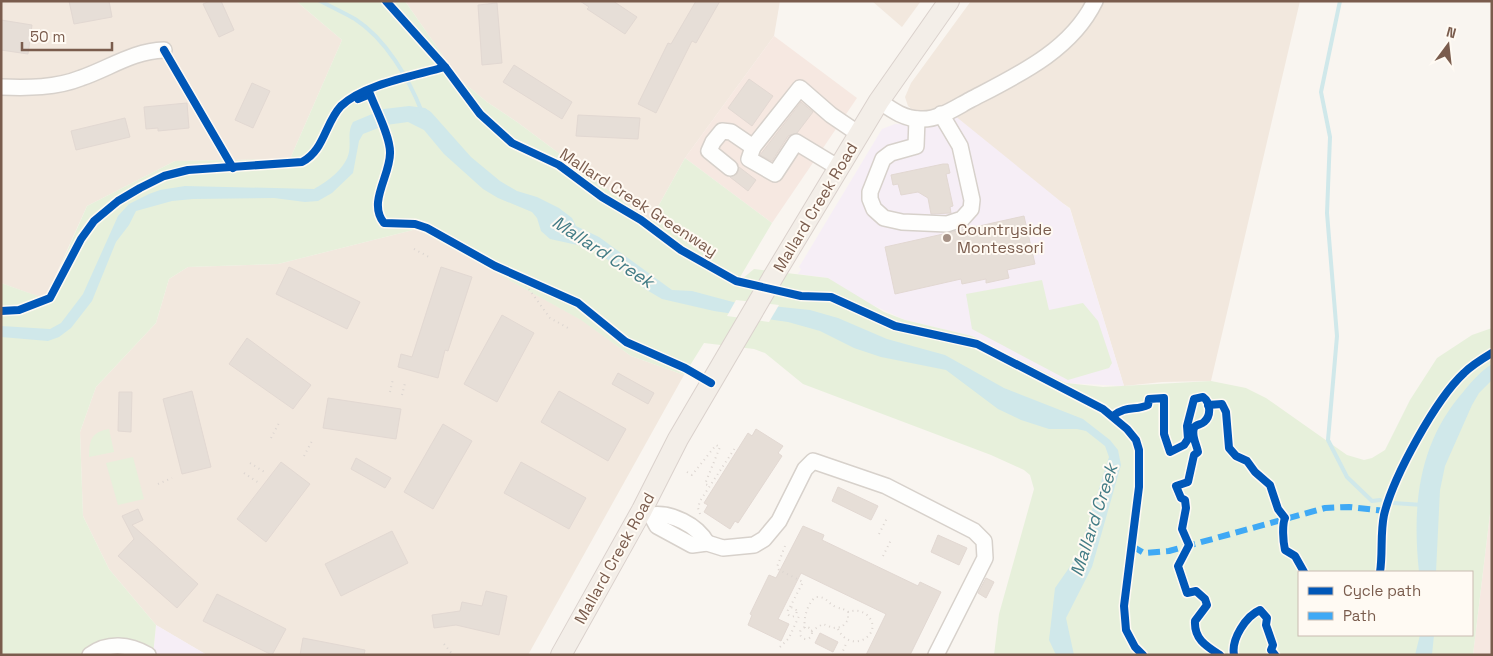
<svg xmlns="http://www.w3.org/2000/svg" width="1493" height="656" viewBox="0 0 1493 656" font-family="'Space Grotesk',sans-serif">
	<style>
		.residential { fill: #f2e8de }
		.commercial { fill: #f6e8e1 }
		.education { fill: #f6eef6 }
		.green { fill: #e7f0db; fill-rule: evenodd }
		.water { fill: #d0e8ea }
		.pier { fill: #f9f5f0 }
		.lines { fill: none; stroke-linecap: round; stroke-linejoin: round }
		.stream { stroke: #d0e8ea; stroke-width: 4 }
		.building { fill: #e6ded7; stroke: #e2d8d2 }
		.minor-casing { stroke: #d7d1cb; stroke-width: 18 }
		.major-casing { stroke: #dad1cc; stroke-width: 22 }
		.path { stroke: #dcd5d0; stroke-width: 2; stroke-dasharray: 1 4; stroke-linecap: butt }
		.minor { stroke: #fefefd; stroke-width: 15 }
		.major { stroke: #f3eee8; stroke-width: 20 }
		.quiet { stroke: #3fa9f5; stroke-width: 6; stroke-dasharray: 12 6; stroke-linecap: butt }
		.cycleway-casing { stroke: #fffaf3; stroke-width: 11 }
		.cycleway { stroke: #0057b8; stroke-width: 8 }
		.poi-dot { fill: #a69286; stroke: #fffaf3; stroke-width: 2 }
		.labels { text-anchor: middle; stroke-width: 4; stroke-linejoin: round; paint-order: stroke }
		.street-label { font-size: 16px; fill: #7a5c4d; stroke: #fffaf3 }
		.poi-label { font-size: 16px; fill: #7a5c4d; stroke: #fffaf3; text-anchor: start }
		.water-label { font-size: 18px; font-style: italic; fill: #437c86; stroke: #fffaf3 }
	</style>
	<rect width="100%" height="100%" fill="#f9f5f0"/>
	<g class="residential">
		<polygon points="1,1 296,1 342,40 290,159 175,161 87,206 45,299 1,283"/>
		<polygon points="405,1 780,1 774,36 685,158 650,221 517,122 487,102 459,79"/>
		<polygon points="872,1 921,1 902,27"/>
		<polygon points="971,1 1300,1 1211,381 1162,382 1124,386 1070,208 925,114 915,112 908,106 905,97 911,83"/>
		<polygon points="417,229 582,320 631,356 684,375 528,655 207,655 156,625 109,569 83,516 80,432 96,387 156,323 169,279 188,267 278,264"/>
	</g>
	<g class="commercial">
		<polygon points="774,36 857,98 772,223 685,158"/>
		<polygon points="1492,497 1492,655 1473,655"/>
	</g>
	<g class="education">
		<polygon points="954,115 1070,209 1124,386 1065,383 972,336 905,320 864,301 828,278 798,274 801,269 799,267 882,129 895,124 925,125"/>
		<polygon points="156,625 207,655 153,655"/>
	</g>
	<g class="green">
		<path d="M296,1H405L459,79L487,102L517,122L650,221L685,158L772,223L736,284L754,269L828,278L884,312L905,320L972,336L1066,383L1103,387L1211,381L1246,388L1266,398L1347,455L1364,460L1372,458L1385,450L1410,400L1437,358L1472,335L1492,328V497L1473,655H994L999,614L1034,489L1030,475L1024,470L991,455L803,384L765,353L754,349L704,343L684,375L631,356L581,320L417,229L278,264L188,267L169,279L156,323L96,387L80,432L83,516L109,569L156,625L153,655H1V283L46,299L87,206L175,161L290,159L342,40ZM1299,572H1472V635H1299Z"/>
		<polygon points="1042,280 1049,310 1083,303 1098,321 1112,363 1109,368 1068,380 972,329 966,294"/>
		<path d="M109,429L114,452L89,457C89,439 92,432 109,429Z"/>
		<polygon points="133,457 144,499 118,505 106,463"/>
	</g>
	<g class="water">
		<path d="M409,106L425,108L431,112L471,157L500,181L517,191L537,197L559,208L572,218L576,226L599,237L672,290L692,291L733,302L810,310L838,318L887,339L945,355L1004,388L1083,419L1110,440L1118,450L1121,465L1092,567L1066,618L1074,655H1056L1049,640L1055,588L1078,555L1109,457L1105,446L1086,431L1077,429H1049L1021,420L998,409L946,370L881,357L854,348L820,331L788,322L714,311L662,299L645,289L628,274L591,248L550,239L541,231L537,218L532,212L498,198L483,189L444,154L424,130L408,122L386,125L363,134L359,141L353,173L332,193L318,201L305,202L274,198L193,199L172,201L136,211L129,225L116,242L92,301L71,328L59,337L48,341L1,337V326L50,329L61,323L83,294L118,216L129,204L149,194L160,190L185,186L314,189C327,182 346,168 349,152C351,141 347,132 353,122L384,109Z"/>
		<path d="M1492,364V380L1479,393L1472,405L1445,466L1440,490L1436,572H1419C1412,506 1418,443 1464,391C1472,381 1481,371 1492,364Z"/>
		<polygon points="1420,635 1434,635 1432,655 1415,655"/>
	</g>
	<polygon class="pier" points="736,300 779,305 769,322 727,316"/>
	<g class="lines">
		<g class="stream">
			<path d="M320,1C332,7 344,13 355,19C386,39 409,79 422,112"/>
			<polyline points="1340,1 1321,92 1330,137 1327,213 1337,336 1328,440 1347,477 1372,501 1380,500"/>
			<polyline points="1393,503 1423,505"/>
		</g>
	</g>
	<g class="building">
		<polygon points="69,1 109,1 112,17 74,24"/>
		<polygon points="210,1 221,1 234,30 219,37 203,4"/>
		<polygon points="580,1 613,1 637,17 625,34 587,9 589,7"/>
		<polygon points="696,1 720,1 696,43 692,41 656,113 638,104 668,43 671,44"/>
		<polygon points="497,3 502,63 482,65 478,5"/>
		<polygon points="1,20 32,25 28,54 1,50"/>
		<polygon points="514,65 572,102 562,119 503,82"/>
		<polygon points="749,79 773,96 752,126 728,108"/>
		<polygon points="252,83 270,91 253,128 235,120"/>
		<polygon points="801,102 813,112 797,133 788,136 772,161 760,155"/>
		<polygon points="187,103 189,128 158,131 158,128 146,129 144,107"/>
		<polygon points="578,115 640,118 638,139 576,136"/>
		<polygon points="125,118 130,137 76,150 71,131"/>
		<polygon points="943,164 948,164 950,173 946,174 953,206 950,207 951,213 931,214 928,198 918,192 901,195 898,184 893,185 891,175"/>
		<polygon points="739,167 756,180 748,191 730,177 737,174"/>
		<polygon points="1024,216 1035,264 1007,270 1009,278 986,283 986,279 962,284 961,279 895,294 885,247"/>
		<polygon points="289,267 360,302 347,329 276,294"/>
		<polygon points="441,267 472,277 448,351 445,350 438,378 398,367 401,354 412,357"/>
		<polygon points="502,315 534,333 497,402 464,384"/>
		<polygon points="247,338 311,385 293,409 229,364"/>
		<polygon points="618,373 654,393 648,404 612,384"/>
		<polygon points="192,391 211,467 182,474 163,399"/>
		<polygon points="559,391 626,429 608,461 541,422"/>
		<polygon points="119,392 132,392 131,432 118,431"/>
		<polygon points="328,398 401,409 396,439 323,428"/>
		<polygon points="443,424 472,441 433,509 404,492"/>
		<polygon points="756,429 783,446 778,453 782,456 738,523 735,521 730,529 704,512 708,505 704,503 748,433 752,436"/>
		<polygon points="356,458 391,478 385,488 351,469"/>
		<polygon points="281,462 310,484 266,542 237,519"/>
		<polygon points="521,462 586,498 569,529 504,493"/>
		<polygon points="838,487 878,506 871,520 832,501"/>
		<polygon points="138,509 143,520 132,525 198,584 177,608 118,556 134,539 122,516"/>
		<polygon points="803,526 824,535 822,540 918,586 920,582 941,592 910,655 866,655 886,614 801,573 778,619 789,624 781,641 748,625 752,615 750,614 769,575 776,578"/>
		<polygon points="392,531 408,563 341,596 325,564"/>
		<polygon points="938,535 967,548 959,565 931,552"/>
		<polygon points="986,578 994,582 986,598 978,593"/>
		<polygon points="486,591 507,596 499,635 456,625 434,628 432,615 460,611 462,602 482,606"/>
		<polygon points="217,594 286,629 272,655 203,621"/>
		<polygon points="820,633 838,642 833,652 815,643"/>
		<polygon points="303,638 365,650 364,655 300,655"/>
	</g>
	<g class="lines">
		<defs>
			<g id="minor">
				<path d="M1,87C28,88 56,88 81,78C110,68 133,51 164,50"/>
				<path d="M879,101C892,110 904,119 921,119C938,120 955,108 970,100C1016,76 1071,51 1095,1"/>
				<polyline points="917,119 916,146 891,153 883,159 870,192 870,199 874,209 884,218 902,222 947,224 962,219 971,209 972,200 960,146 941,114"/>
				<polyline points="753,147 749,159 775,174 796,142 839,168"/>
				<polyline points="730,168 709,151 713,142 722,131 731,132 753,147 800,88 831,115 859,134"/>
				<polyline points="642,510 651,515 657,526 692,545 707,543 723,548 754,545 764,539 779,521 805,469 813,461 886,486 974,531 984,541 985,558 936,655"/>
				<path d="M651,515C671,512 697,525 707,543"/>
				<path d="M90,655C108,642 129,644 148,655"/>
			</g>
			<polyline id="major" points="561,655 642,510 678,439 776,272 879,101 949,1"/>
		</defs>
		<use href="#minor" class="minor-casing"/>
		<use href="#major" class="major-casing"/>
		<g class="path">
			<polyline points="370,94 373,93 371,89"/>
			<polyline points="414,249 429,257"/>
			<polyline points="520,277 550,318 568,328"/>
			<polyline points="390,392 393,379"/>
			<polyline points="402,395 405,383"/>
			<polyline points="271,438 280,421"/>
			<polyline points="304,456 313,439"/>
			<polyline points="250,463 266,473"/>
			<polyline points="687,472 692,475 716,445 720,447 705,484 710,486"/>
			<polyline points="244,473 259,483"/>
			<polyline points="158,484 172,478"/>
			<polyline points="700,514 698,508 700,501 735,448"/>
			<polyline points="879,534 887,518"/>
			<polyline points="785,546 777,567 779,570 803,582 789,609"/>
			<polyline points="883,556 891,540"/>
			<circle cx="792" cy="612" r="4.5"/>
			<circle cx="806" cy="633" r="6"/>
			<path d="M805,628C803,618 808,602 816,597C827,596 828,604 836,607C841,609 843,608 848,612V620L842,627L833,628L823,624L811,631"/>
			<path d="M838,629C851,656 886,633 867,615C861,610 854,610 848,612"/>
			<polyline points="444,644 453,655"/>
			<polyline points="780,647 789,638 799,616 797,614"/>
			<polyline points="841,655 847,642"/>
		</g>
		<use href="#minor" class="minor"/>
		<use href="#major" class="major"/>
		<polyline class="quiet" points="1132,546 1144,553 1169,551 1325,508 1349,507 1386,511"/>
		<defs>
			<g id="cycleway">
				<polyline points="386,1 445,67"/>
				<polyline points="164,50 233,168"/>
				<path d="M358,99L370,94C376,110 390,136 390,152C391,175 367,202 384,223L415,224L427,228L495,266L578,303L626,342L685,368L711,383"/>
				<path d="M1,311L19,310L50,298L81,239L94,221L118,201L140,188L164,176L188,170L302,162C324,151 325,123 341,106C364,84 414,76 445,67L480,114L512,143L559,165L602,197L641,220L681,250L736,281L801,296L831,297L895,326L977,344L1103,409L1127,429L1136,440L1139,450V487L1124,606L1126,630L1135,647L1143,655"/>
				<path d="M1208,405L1222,404L1226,412L1229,448L1236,456L1247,461L1255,472L1270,485L1278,509L1285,518C1282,525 1283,541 1285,550L1295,556L1304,572"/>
				<path d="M1113,416C1126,405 1136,411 1148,405L1149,399L1164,398V434L1170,452L1184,445L1188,439L1187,426L1194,399L1203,397C1210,402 1212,415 1204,422C1201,425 1196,424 1194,428C1191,436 1197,445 1198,452L1194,455L1188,482L1176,486L1181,498L1185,500L1186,508L1182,529L1189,545L1178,566L1187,593L1196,591L1205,599L1207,605L1195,621C1194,639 1206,646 1220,655"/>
				<path d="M1380,572C1383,553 1380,534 1384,515C1393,477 1436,399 1464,373C1472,365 1482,359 1492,353"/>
				<path d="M1234,655C1231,639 1246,616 1260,610L1267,618L1266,625L1273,645L1271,650L1275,655"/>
			</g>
		</defs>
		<use href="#cycleway" class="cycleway-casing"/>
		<use href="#cycleway" class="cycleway"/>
	</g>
	<circle class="poi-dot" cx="947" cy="238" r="5"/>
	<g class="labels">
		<g class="street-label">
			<text transform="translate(639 202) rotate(33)" y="6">Mallard Creek Greenway</text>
			<text transform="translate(815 207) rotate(-59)" y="6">Mallard Creek Road</text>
			<text transform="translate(614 558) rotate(-61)" y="6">Mallard Creek Road</text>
		</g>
		<g class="poi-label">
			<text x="957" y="235">Countryside<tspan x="957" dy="18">Montessori</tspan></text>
		</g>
		<g class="water-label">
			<text transform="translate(603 252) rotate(33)" y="6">Mallard Creek</text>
			<text transform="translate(1094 520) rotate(-72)" y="6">Mallard Creek</text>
		</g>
	</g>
	<rect width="1493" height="656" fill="none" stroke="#7a5c4d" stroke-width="5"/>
	<rect x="1298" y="571" width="175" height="65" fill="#fffaf3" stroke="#cabbb1"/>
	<rect x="1308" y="587" width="25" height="8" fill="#0057b8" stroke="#cabbb1"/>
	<text x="1343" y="596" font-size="15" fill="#7a5c4d">Cycle path</text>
	<rect x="1308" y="612" width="25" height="8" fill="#3fa9f5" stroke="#cabbb1"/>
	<text x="1343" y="621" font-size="15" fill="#7a5c4d">Path</text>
	<g transform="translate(1448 45) rotate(15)" stroke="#fffaf3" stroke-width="4" paint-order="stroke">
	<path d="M0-4L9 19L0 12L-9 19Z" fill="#7a5c4d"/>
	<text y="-8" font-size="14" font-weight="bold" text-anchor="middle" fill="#7a5c4d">N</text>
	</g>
	<path d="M22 42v8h90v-8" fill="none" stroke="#7a5c4d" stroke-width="2.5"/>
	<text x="30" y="42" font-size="15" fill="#7a5c4d" stroke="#fffaf3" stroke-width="4" paint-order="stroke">50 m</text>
</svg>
